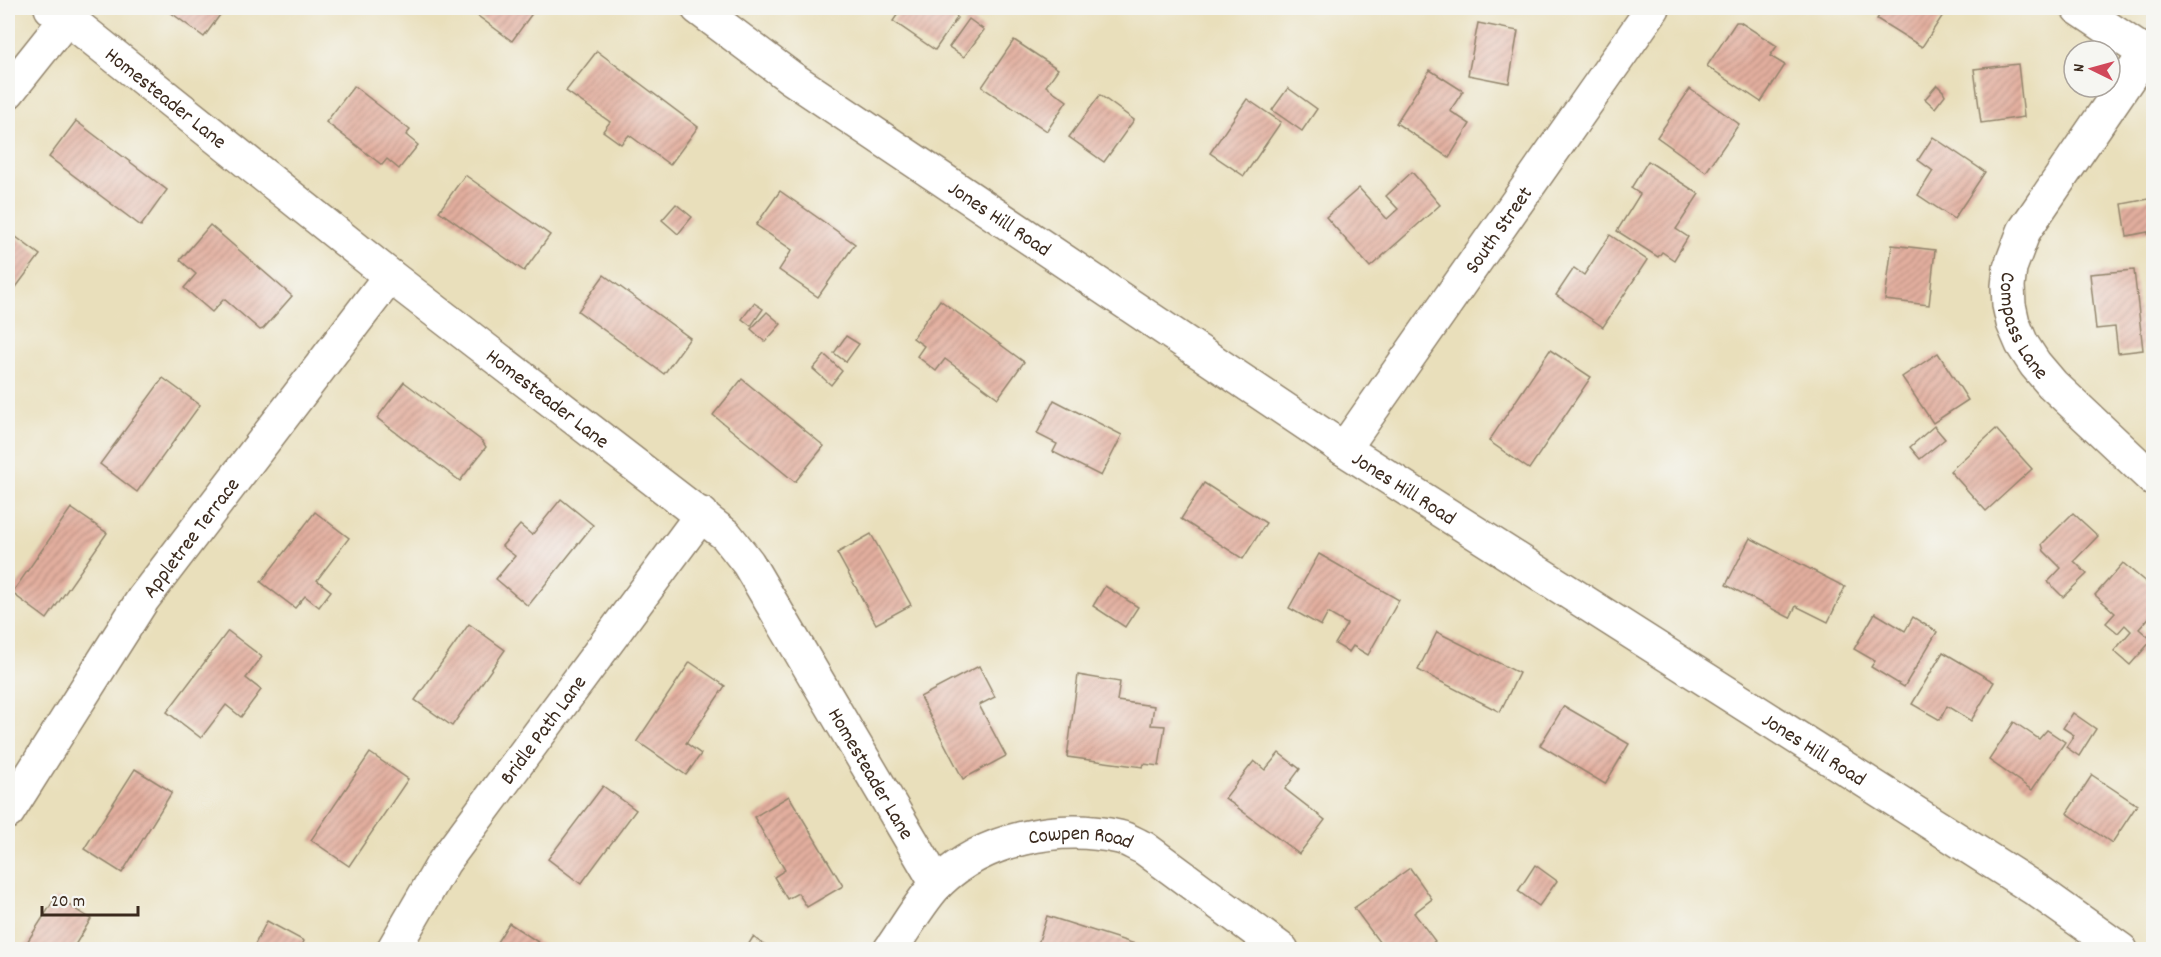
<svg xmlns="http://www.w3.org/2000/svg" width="2161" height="957" viewBox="0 0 2161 957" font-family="Dekko,sans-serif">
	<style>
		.building { fill: url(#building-hatch) }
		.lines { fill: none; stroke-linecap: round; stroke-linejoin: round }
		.street-casing { stroke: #92846c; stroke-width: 36 }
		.secondary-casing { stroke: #92846c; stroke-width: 36 }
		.street { stroke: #fff; stroke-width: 33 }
		.secondary { stroke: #fff; stroke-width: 33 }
		.labels { text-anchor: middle; stroke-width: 4.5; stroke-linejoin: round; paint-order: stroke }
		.street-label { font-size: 21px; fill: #3b2a1e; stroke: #f6f6f2 }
	</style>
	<defs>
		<pattern id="building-hatch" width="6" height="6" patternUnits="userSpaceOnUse" patternTransform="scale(1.5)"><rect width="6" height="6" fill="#e3af9f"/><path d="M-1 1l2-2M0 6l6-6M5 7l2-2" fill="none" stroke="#b98f81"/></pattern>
	</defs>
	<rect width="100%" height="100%" fill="#f6f6f2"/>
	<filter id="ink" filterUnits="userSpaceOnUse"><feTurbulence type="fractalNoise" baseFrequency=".0167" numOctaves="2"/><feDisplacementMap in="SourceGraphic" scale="12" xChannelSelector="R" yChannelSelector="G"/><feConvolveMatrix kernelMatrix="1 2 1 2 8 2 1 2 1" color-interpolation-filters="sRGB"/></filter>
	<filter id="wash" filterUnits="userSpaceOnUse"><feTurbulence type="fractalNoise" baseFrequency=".008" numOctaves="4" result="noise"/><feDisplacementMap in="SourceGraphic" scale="24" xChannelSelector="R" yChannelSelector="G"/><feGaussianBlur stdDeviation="1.35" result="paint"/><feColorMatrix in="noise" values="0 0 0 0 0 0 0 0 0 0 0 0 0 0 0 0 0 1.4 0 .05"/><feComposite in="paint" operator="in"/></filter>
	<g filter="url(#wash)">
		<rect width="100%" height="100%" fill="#e9dfbb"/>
		<g id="blocks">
			<g class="building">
				<polygon points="174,8 225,8 204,37 170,12"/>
				<polygon points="467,8 536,8 512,41"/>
				<polygon points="902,8 948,8 956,13 957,18 935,50 893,21"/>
				<polygon points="1884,8 1939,8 1945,12 1922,47 1877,19"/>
				<polygon points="969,19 984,30 964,57 949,47"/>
				<polygon points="1736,22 1740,22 1777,46 1770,56 1785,65 1761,102 1707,66"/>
				<polygon points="1478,23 1518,31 1509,83 1468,75"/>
				<polygon points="1014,40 1058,69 1046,86 1067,101 1047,131 982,87"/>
				<polygon points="597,51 698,127 670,165 629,135 621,144 603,131 610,122 566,91"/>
				<polygon points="2018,64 2024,117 1981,123 1974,69"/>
				<polygon points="1430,70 1463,91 1450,111 1470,124 1449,158 1396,123"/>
				<polygon points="1937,85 1943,91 1945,95 1935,108 1925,99"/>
				<polygon points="354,86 410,130 406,135 418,145 399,169 387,159 382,165 326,122"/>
				<polygon points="1288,88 1317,109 1302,131 1272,110"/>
				<polygon points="1690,89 1739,124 1706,172 1657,137"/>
				<polygon points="1100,95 1134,120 1104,162 1069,137"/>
				<polygon points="1247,99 1281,122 1244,176 1210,153"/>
				<polygon points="76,121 167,190 141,226 49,157"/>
				<polygon points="1933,137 1985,172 1954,219 1918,195 1933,171 1918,160"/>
				<polygon points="1648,161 1699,194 1676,229 1688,237 1674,260 1662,252 1658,257 1617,231 1640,194 1631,188"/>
				<polygon points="1412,172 1440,205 1370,267 1326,217 1359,188 1387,219 1398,209 1386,196"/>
				<polygon points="465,175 550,235 524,271 439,211"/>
				<polygon points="780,191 855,244 818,297 779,270 792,250 756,225"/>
				<polygon points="2154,198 2154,241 2150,242 2148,232 2127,236 2122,204"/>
				<polygon points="676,204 692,217 678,234 662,220"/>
				<polygon points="210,225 292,296 263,329 260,330 224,299 212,312 184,288 196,274 180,260"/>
				<polygon points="8,231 40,255 8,298"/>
				<polygon points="1610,235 1647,260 1603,327 1556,295 1574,268 1584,275"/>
				<polygon points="1892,245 1935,250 1929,305 1885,300"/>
				<polygon points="2134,270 2143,350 2118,353 2115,327 2096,329 2090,274"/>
				<polygon points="604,275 690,338 664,374 578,311"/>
				<polygon points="940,300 1024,362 998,398 945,359 936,371 917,356 924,346 913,338"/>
				<polygon points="754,303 763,309 751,326 742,319"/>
				<polygon points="767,312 781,324 765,342 751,329"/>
				<polygon points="846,336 859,344 846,362 834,353"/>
				<polygon points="1550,350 1591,377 1529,469 1489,441"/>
				<polygon points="1938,353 1968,400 1933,423 1902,377"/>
				<polygon points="825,355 842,371 831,385 813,369"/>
				<polygon points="163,378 200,405 137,492 100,464"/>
				<polygon points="742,379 824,446 795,482 713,415"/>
				<polygon points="404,382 482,441 486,447 460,481 377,418"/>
				<polygon points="1054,400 1122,435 1101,476 1053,452 1057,444 1037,434"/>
				<polygon points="1934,426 1945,439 1920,459 1910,447"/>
				<polygon points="1996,429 2032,469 1986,511 1950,471"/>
				<polygon points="1204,483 1266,523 1243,559 1181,519"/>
				<polygon points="561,499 593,525 528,606 496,579 515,556 502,546 520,525 532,535"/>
				<polygon points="71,508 107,533 47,619 12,593"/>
				<polygon points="315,512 349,538 317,580 331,591 319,607 305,596 295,608 261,582"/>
				<polygon points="2073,513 2098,536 2074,561 2087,574 2063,597 2048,582 2061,568 2044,551 2042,544"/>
				<polygon points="871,534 911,605 876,624 837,553"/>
				<polygon points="1750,538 1845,587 1828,622 1796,606 1790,618 1726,585"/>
				<polygon points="1319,554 1399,600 1368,655 1353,646 1349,652 1335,644 1347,624 1328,613 1321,626 1289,608"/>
				<polygon points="2123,563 2154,589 2154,612 2139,629 2152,640 2130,665 2114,651 2131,631 2125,625 2118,633 2106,623 2115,613 2095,595"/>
				<polygon points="1105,586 1138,607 1125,627 1093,606"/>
				<polygon points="1875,613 1905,631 1913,617 1937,632 1904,687 1871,667 1875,661 1854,649"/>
				<polygon points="469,624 505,650 452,726 415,700"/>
				<polygon points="228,631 262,657 246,678 261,690 241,717 226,705 201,738 167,712"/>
				<polygon points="1437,632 1519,673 1500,712 1418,670"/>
				<polygon points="1943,652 1994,682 1971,721 1947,706 1940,720 1912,704"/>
				<polygon points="690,662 725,686 686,743 701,754 686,775 637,741"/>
				<polygon points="979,666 995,697 979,705 1006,756 963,779 920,697"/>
				<polygon points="1078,675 1120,682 1117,701 1154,706 1151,725 1165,726 1159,766 1144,764 1143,767 1067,757"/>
				<polygon points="1564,706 1629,744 1605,784 1540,745"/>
				<polygon points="2073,713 2096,729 2079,756 2066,747 2074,735 2063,728"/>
				<polygon points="2014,722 2039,739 2047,730 2065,742 2032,790 1989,760"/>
				<polygon points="370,753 408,779 349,866 311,840"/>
				<polygon points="1279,753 1300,769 1285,789 1325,820 1299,854 1225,798 1254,761 1265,770"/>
				<polygon points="135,769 172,792 122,873 84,849"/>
				<polygon points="2092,775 2137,805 2112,843 2067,813"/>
				<polygon points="603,786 636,810 581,884 548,859"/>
				<polygon points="789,796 843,886 807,907 798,893 787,899 774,877 785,870 754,817"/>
				<polygon points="1535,865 1557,881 1539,906 1518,891"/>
				<polygon points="1410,868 1432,899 1414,913 1435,941 1423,950 1385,950 1354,908"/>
				<polygon points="56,897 91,919 72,950 22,950"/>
				<polygon points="1047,916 1151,949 1151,950 1036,950"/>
				<polygon points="267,921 304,941 300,950 252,950"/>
				<polygon points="509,923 541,944 538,950 492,950"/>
				<polygon points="753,937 771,950 745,950"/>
			</g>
		</g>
	</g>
	<g filter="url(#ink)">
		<use href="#blocks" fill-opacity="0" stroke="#92846c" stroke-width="1.5"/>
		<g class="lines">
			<defs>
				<g id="street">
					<path id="s1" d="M51,8L67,18L390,276L726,535L748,563L937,884"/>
					<polyline points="2078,8 2154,59"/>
					<path id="s2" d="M2145,54L2024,231L2010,268L2008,286L2009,305L2013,323L2022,344L2035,364L2052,384L2154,480"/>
					<polyline points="8,92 75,8"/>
					<path id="s3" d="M1344,449L1653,8"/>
					<path id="s4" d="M8,812L143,599L390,276"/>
					<path id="s5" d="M393,950L444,862L702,514"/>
					<path id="s6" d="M890,950C904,931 923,897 939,882C984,839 1058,823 1119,837C1128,839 1136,845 1144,848L1282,950"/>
				</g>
				<g id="secondary">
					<path id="s7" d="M698,8L790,77L1344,449L2038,891L2121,950"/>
				</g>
			</defs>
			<use href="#street" class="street-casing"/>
			<use href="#secondary" class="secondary-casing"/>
			<use href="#street" class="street"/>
			<use href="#secondary" class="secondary"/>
		</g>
	</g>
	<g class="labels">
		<g class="street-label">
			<text dy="7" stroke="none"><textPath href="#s1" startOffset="146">Homesteader Lane</textPath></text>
			<text dy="7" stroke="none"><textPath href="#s7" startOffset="368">Jones Hill Road</textPath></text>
			<text dy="7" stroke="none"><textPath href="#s3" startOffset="268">South Street</textPath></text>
			<text dy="7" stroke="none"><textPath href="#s2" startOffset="315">Compass Lane</textPath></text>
			<text dy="7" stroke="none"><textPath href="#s1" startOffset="632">Homesteader Lane</textPath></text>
			<text dy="7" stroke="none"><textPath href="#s7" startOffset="854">Jones Hill Road</textPath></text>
			<text dy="7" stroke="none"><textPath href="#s4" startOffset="330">Appletree Terrace</textPath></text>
			<text dy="7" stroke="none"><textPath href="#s5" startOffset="267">Bridle Path Lane</textPath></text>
			<text dy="7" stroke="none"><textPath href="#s7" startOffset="1340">Jones Hill Road</textPath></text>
			<text dy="7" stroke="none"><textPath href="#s1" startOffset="1136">Homesteader Lane</textPath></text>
			<text dy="7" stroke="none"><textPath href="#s6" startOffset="238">Cowpen Road</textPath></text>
		</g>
	</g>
	<rect width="2161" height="957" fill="none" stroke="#f6f6f2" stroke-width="30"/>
	<g transform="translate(2092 69) rotate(275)"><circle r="28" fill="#f6f6f2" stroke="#aba49d" stroke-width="1.5"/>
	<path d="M0-4.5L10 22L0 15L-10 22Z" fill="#d1495b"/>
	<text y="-9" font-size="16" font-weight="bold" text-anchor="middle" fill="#3b2a1e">N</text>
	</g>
	<path d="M42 906v9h96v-9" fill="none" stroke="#3b2a1e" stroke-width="3"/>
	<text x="51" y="906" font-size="18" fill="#3b2a1e" stroke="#f6f6f2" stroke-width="4.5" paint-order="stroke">20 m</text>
</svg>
